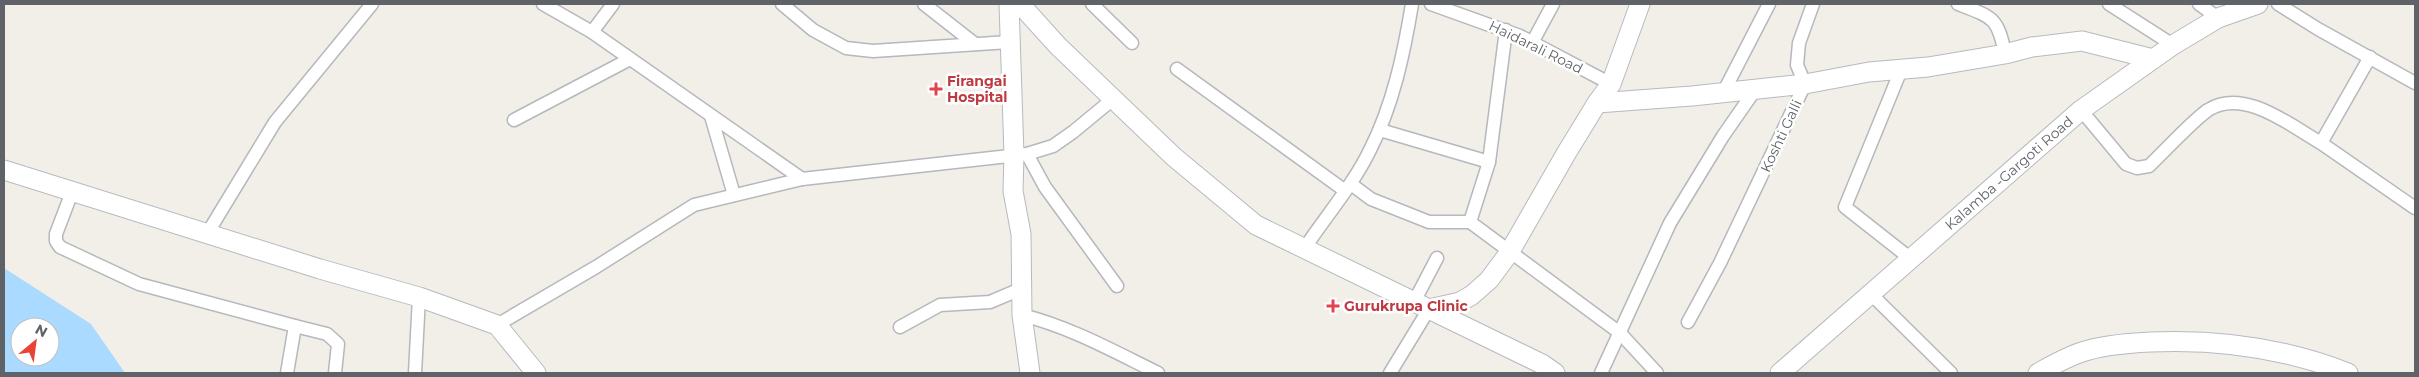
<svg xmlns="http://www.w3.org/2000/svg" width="2419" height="377" viewBox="0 0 2419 377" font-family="Montserrat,sans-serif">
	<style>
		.water { fill: #aadaff; fill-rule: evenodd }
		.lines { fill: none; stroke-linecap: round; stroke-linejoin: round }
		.street-casing { stroke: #b5b8bc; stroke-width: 15 }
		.secondary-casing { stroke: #b6babf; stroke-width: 21 }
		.street { stroke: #fff; stroke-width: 12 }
		.secondary { stroke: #fff; stroke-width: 19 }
		.health-dot { fill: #e0444e; stroke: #fff; stroke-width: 2 }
		.labels { text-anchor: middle; stroke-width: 5; stroke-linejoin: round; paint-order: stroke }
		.street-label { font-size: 14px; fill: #5f6368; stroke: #fff }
		.health-label { font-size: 14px; font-weight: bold; fill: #be3a42; stroke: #fff; text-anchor: start }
	</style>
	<rect width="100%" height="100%" fill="#f1efe8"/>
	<path class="water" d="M4,268L91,324L125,373H4ZM20,327H50V357H20Z"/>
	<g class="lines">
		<defs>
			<g id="street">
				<polyline points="543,4 592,32 802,179"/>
				<polyline points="782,4 813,30 846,48 873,51 1009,42"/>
				<polyline points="924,4 975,44"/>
				<polyline points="1092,4 1132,43"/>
				<polyline points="1431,4 1520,36 1611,84"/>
				<path d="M1958,4C1992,17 1998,17 2005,54"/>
				<polyline points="2109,4 2173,45"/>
				<polyline points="2199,4 2218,18"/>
				<polyline points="2278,4 2318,29 2415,83"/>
				<polyline points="1506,30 1489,162 1470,222 1620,333 1657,373"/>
				<polyline points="592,32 613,4"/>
				<polyline points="1532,43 1553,4"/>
				<polyline points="2370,57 2321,143 2415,208"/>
				<polyline points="1177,69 1344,190"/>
				<polyline points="1901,70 1845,207 1911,259"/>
				<polyline points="1723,93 1769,4"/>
				<path d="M2081,110L2126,164L2137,168L2149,166C2165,151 2191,122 2208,110C2244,87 2291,126 2321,143"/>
				<polyline points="711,116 734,195"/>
				<polyline points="514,120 630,59"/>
				<polyline points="1380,130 1489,162"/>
				<polyline points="1027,154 1045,187 1117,286"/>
				<polyline points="1351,184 1371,199 1429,222 1470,222"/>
				<polyline points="72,192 56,234 56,241 60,247 139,284 295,326 287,373"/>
				<polyline points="207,234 275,122 372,4"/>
				<path d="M1304,249C1326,216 1353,185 1370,150C1393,105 1404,53 1412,4"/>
				<polyline points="1871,294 1951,373"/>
				<polyline points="1414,302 1437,258"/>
				<path d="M1022,315C1070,327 1113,351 1158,373"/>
				<polyline points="1688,322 1720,263 1805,84 1797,65 1799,43 1813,4"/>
				<polyline points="497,325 596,267 694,205 802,179 1027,154 1053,146 1073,132 1113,99"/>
				<polyline points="295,326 327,334 338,344 335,373"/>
				<polyline points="900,327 940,305 990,302 1023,288"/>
				<polyline points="415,373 419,297"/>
				<polyline points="1390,373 1429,309"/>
				<polyline points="1601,373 1670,223 1723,136 1755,90"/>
			</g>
			<g id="secondary">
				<polyline points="1009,4 1014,155 1013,191 1021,234 1022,315 1030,373"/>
				<polyline points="1020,4 1058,46 1174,157 1256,225 1542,364 1555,373"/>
				<polyline points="1597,103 1692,96 1805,84 1869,72 1928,67 2005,54 2032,47 2082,41 2153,59"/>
				<polyline points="4,170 320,269 419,297 497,325 536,373"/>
				<polyline points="1429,309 1460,302 1472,295 1489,280 1509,253 1567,152 1597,103 1611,84 1640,4"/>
				<path id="s1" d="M1780,373L2081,110L2173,45L2218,18L2258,4"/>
				<path d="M2038,373C2051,366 2065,358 2079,353C2101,345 2128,343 2151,342C2220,339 2284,348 2348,373"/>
			</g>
		</defs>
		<use href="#street" class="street-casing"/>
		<use href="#secondary" class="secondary-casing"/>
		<use href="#street" class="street"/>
		<use href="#secondary" class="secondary"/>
	</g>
	<g class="health-dot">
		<path d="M933.5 81.5h5v5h5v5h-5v5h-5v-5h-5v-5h5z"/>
		<path d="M1330.5 298.5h5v5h5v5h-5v5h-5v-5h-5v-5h5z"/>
	</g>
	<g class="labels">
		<g class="street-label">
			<text transform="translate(1536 47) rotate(26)" y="5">Haidarali Road</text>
			<text transform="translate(1781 136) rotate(-65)" y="5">Koshti Galli</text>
			<text dy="5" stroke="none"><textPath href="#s1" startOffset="304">Kalamba -Gargoti Road</textPath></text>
		</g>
		<g class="health-label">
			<text x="947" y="86">Firangai<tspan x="947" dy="16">Hospital</tspan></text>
			<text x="1344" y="311">Gurukrupa Clinic</text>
		</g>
	</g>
	<rect width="2419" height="377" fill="none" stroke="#5f6368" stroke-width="10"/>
	<g transform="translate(35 342) rotate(29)"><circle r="24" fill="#ffffff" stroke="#bfc1c3"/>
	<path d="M0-4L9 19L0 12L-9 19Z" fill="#ea4335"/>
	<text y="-8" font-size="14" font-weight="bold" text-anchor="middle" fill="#5f6368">N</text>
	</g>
</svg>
